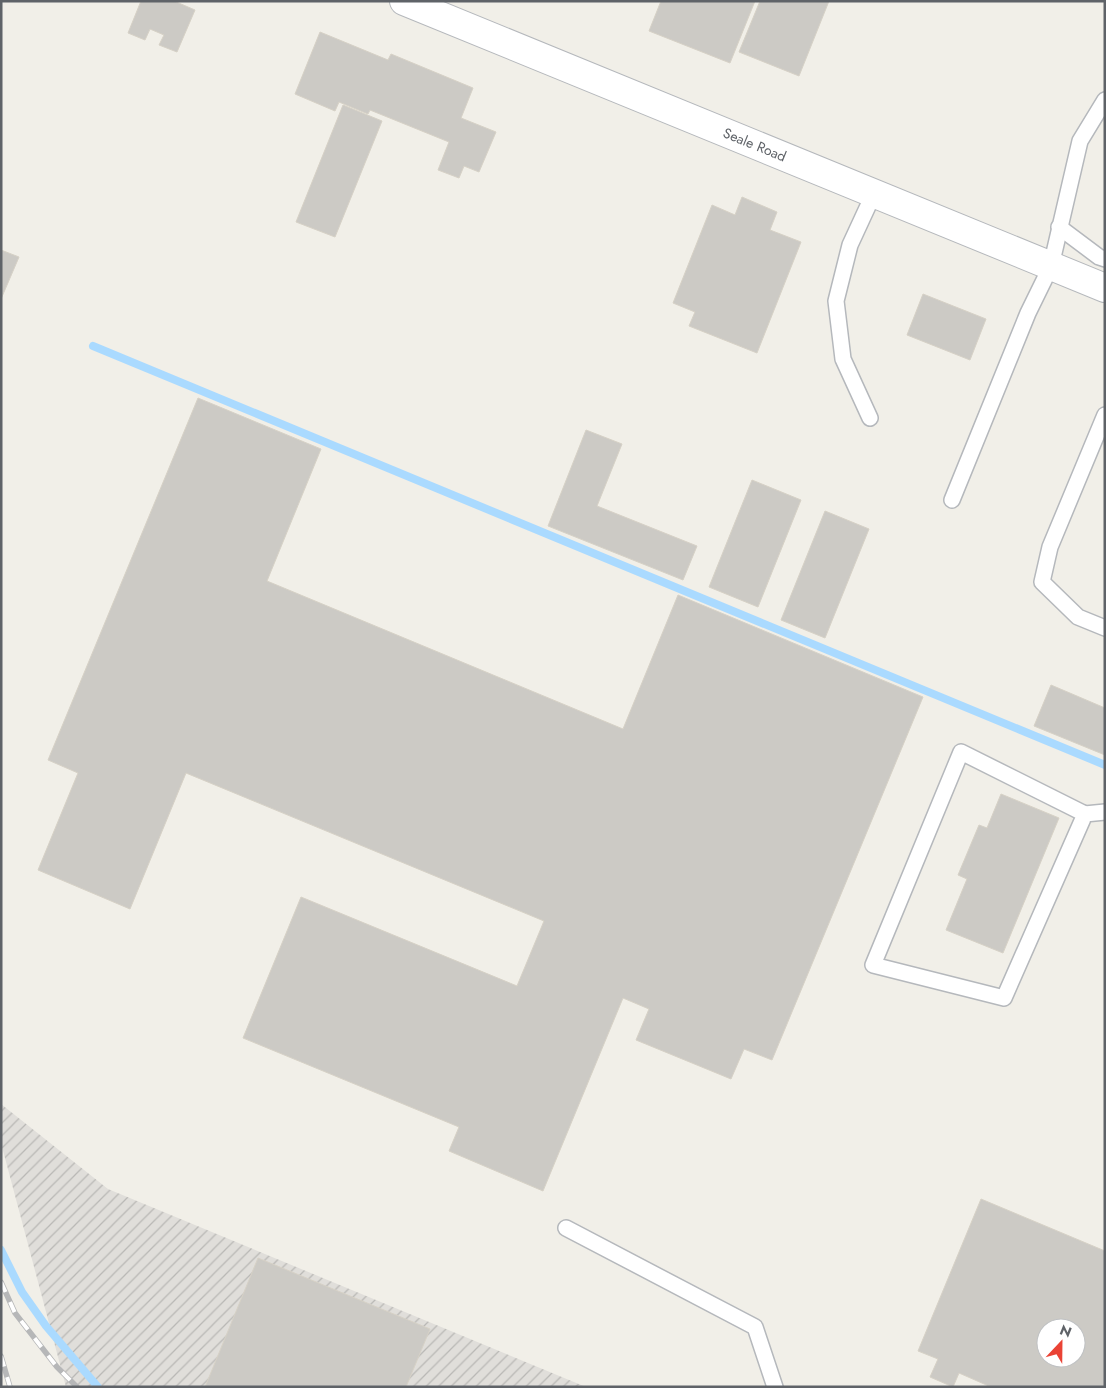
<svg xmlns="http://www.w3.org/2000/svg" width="1106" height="1388" viewBox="0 0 1106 1388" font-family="Jost,sans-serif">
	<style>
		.industrial { fill: url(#industrial-furrows) }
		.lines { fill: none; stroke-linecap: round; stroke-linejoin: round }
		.stream { stroke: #aadaff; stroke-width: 8 }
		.building { fill: #cccac5; stroke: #d6d1c6; fill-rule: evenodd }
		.service-casing { stroke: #b5b8bc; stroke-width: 18 }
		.minor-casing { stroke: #b5b8bc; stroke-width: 30 }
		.service { stroke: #fff; stroke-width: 15 }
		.minor { stroke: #fff; stroke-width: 28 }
		.rail-casing { stroke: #b6b7b8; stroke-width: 5.5 }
		.rail { stroke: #fff; stroke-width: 4; stroke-dasharray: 11; stroke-linecap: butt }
		.labels { text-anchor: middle; stroke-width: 4; stroke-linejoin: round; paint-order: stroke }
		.street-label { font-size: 14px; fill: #5f6368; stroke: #fff }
	</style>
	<defs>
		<pattern id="industrial-furrows" width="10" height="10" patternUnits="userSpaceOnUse" patternTransform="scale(1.25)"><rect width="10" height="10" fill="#e0deda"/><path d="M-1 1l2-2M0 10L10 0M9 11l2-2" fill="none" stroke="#b9b8b5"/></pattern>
	</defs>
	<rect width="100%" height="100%" fill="#f1efe8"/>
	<polygon class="industrial" points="1,1104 108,1189 586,1387 66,1387 1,1143"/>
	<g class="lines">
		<g class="stream">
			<polyline points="93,346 1105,765"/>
			<polyline points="1,1250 22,1292 46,1326 98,1387"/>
		</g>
	</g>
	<g class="building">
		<polygon points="141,1 174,1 195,10 177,52 159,45 164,35 150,29 145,40 128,33"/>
		<polygon points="661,1 755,1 730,63 649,31"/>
		<polygon points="760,1 829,1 799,76 739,52"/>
		<polygon points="320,32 388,60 391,54 473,88 461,118 496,132 479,172 464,166 459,178 438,170 449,142 370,110 368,114 339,102 335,111 295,94"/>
		<polygon points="343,105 382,121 335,237 296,222"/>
		<polygon points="742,197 777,212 770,230 801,242 757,353 689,326 695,312 673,303 712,205 735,215"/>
		<polygon points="1,250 19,257 1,299"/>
		<polygon points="923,294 986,319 970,360 907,335"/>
		<polygon points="198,398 321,449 267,581 623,729 678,595 923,697 772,1060 744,1049 731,1079 636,1040 649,1009 623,998 543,1191 449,1151 459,1127 243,1038 301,897 517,986 544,921 186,773 130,909 38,870 78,773 48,760"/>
		<polygon points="586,430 622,444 597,506 697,546 683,580 548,526"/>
		<polygon points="752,480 801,500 758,607 709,587"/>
		<polygon points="825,511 869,529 825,638 781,620"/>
		<polygon points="1051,685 1105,708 1105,755 1034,726"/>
		<polygon points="1001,794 1059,818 1003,953 946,930 967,879 958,875 979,825 987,828"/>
		<path d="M981,1199L1105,1251V1387H991L959,1373L953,1387L930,1377L938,1359L918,1351ZM1046,1328H1076V1358H1046Z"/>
		<polygon points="258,1258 430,1329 406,1387 205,1387"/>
	</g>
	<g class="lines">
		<defs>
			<g id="service">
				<polyline points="1059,227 1099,257 1105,259"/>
				<polyline points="1105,415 1050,547 1042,582 1078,617 1105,628"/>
				<polyline points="870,418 843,359 836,301 850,245 874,193"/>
				<polyline points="952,500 1028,313 1051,266 1080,141 1105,100"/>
				<polyline points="1085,814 1004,998 873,965 961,752 1085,814 1105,812"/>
				<polyline points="566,1228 755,1327 775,1387"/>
			</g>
			<g id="minor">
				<path id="s1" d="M404,1L1105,288"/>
			</g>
		</defs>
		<use href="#service" class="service-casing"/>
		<use href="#minor" class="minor-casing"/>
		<use href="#service" class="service"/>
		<use href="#minor" class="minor"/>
		<defs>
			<g id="rail">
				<polyline points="1,1282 15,1313 57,1367 77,1387"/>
				<polyline points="1,1356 10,1387"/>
			</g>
		</defs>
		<use href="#rail" class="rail-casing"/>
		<use href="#rail" class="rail"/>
	</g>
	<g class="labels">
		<g class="street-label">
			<text dy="5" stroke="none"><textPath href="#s1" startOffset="379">Seale Road</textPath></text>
		</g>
	</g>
	<rect width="1106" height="1388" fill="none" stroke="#5f6368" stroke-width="5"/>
	<g transform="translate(1061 1343) rotate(22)"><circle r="24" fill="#ffffff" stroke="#bfc1c3"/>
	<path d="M0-4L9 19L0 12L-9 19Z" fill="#ea4335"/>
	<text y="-8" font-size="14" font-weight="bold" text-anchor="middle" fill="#5f6368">N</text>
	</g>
</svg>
